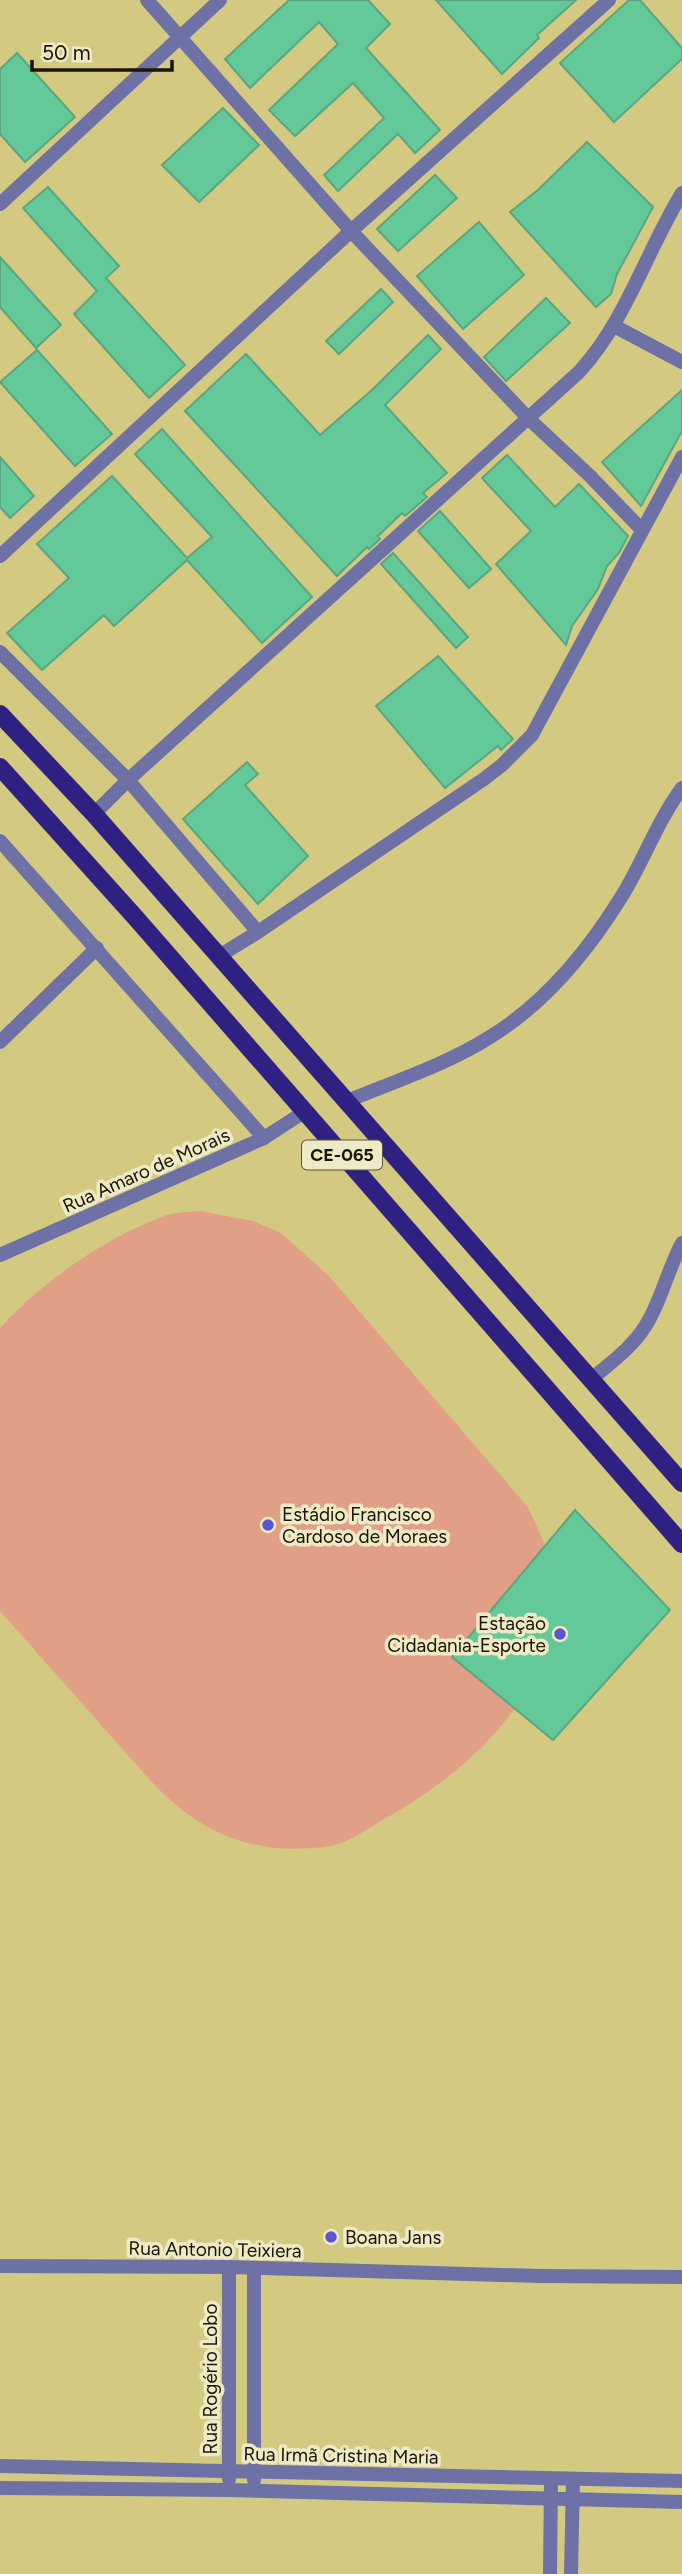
<svg xmlns="http://www.w3.org/2000/svg" width="682" height="2574" viewBox="0 0 682 2574" font-family="Figtree,sans-serif">
	<style>
		.green { fill: #e19f86 }
		.building { fill: #63c998; stroke: #5ba580; stroke-width: 2 }
		.lines { fill: none; stroke-linecap: round; stroke-linejoin: round }
		.street { stroke: #6e71a6; stroke-width: 14 }
		.primary { stroke: #2f2181; stroke-width: 18 }
		.poi-dot { fill: #5d55ce; stroke: #eee9c6; stroke-width: 2.5 }
		.labels { text-anchor: middle; stroke-width: 7; stroke-linejoin: round; paint-order: stroke }
		.shield { fill: #eee9c6; stroke: #5a553b; stroke-width: 2 }
		.shield-label { font-size: 18px; font-weight: bold; fill: #1a1600 }
		.street-label { font-size: 19px; fill: #1a1600; stroke: #eee9c6 }
		.poi-label { font-size: 19px; fill: #1a1600; stroke: #eee9c6; text-anchor: start }
	</style>
	<rect width="100%" height="100%" fill="#d4c981"/>
	<path class="green" d="M200,1211L253,1221L281,1233L328,1275L527,1506C539,1530 550,1553 553,1581C555,1595 548,1613 545,1628C541,1644 540,1664 534,1680C531,1688 524,1695 519,1702C486,1752 434,1791 383,1820C368,1828 348,1843 331,1846C255,1857 201,1835 150,1780L0,1611V1328C44,1280 106,1237 167,1215C177,1212 189,1212 200,1211Z"/>
	<g class="building">
		<polygon points="289,0 368,0 390,24 366,48 440,130 415,153 398,134 338,191 324,175 384,118 353,83 295,136 269,110 338,44 319,22 250,88 225,59"/>
		<polygon points="436,0 576,0 537,35 539,38 502,74"/>
		<polygon points="629,0 640,0 682,48 682,59 614,122 560,63"/>
		<polygon points="17,53 75,117 25,162 0,134 0,69"/>
		<polygon points="223,108 259,145 199,202 162,165"/>
		<polygon points="587,142 653,207 617,274 611,294 596,307 510,212 539,189"/>
		<polygon points="435,175 457,198 398,251 377,229"/>
		<polygon points="48,187 119,266 106,278 185,365 149,398 74,314 97,291 23,208"/>
		<polygon points="479,222 524,275 463,329 417,276"/>
		<polygon points="0,257 61,325 36,348 0,307"/>
		<polygon points="381,289 393,302 339,354 326,341"/>
		<polygon points="546,298 570,323 506,381 484,357"/>
		<polygon points="428,335 441,349 385,405 447,473 423,493 427,497 405,516 402,513 378,536 380,539 369,549 367,547 337,576 185,411 246,354 320,435 372,390"/>
		<polygon points="37,350 112,434 75,466 0,382"/>
		<polygon points="682,390 682,431 641,506 602,462"/>
		<polygon points="162,429 312,597 262,643 187,560 114,626 104,615 42,670 7,633 69,578 37,544 112,476 187,558 212,537 135,454"/>
		<polygon points="507,455 555,507 579,484 628,536 619,553 607,566 598,589 572,626 566,645 496,564 531,531 482,478"/>
		<polygon points="0,457 34,496 10,518 0,507"/>
		<polygon points="440,511 491,569 469,588 418,531"/>
		<polygon points="393,553 468,637 456,648 381,564"/>
		<polygon points="438,656 513,739 501,750 498,746 445,788 376,706"/>
		<polygon points="247,762 258,774 245,785 308,856 258,904 183,819"/>
		<polygon points="575,1510 670,1610 553,1740 452,1657"/>
	</g>
	<g class="lines">
		<g class="street">
			<polyline points="147,0 351,231 529,419 590,476 642,530"/>
			<polyline points="0,204 220,0"/>
			<polyline points="614,326 682,362"/>
			<polyline points="0,556 351,231 609,0"/>
			<polyline points="0,652 128,780 258,932 484,779 502,765 532,735 682,457"/>
			<path d="M94,814L128,780L579,372C626,321 646,252 682,193"/>
			<polyline points="0,841 264,1138"/>
			<polyline points="219,956 258,932"/>
			<polyline points="0,1042 97,948"/>
			<path d="M345,1102C393,1082 446,1065 490,1037C544,1004 587,952 620,899C643,863 656,823 682,788"/>
			<polyline points="0,1255 264,1138 304,1112"/>
			<path d="M590,1380C612,1362 637,1344 650,1318C663,1294 669,1267 682,1243"/>
			<polyline points="0,2266 229,2267 540,2276 682,2277"/>
			<polyline points="229,2267 229,2479"/>
			<polyline points="0,2466 682,2481"/>
			<polyline points="254,2480 254,2268"/>
			<polyline points="0,2488 229,2490 682,2502"/>
			<polyline points="550,2574 551,2479"/>
			<polyline points="571,2574 573,2479"/>
		</g>
		<g class="primary">
			<polyline points="0,714 94,814 682,1483"/>
			<polyline points="0,767 135,917 682,1544"/>
		</g>
	</g>
	<g class="poi-dot">
		<circle cx="268" cy="1525" r="7"/>
		<circle cx="560" cy="1634" r="7"/>
		<circle cx="331" cy="2237" r="7"/>
	</g>
	<g class="labels">
		<rect class="shield" x="302" y="1140.5" width="80" height="29" rx="5"/>
		<g class="shield-label">
			<text x="342" y="1161">CE-065</text>
		</g>
		<g class="street-label">
			<text transform="translate(146 1170) rotate(-24)" y="7">Rua Amaro de Morais</text>
			<text transform="translate(215 2249) rotate(1)" y="7">Rua Antonio Teixiera</text>
			<text transform="translate(210 2379) rotate(-90)" y="7">Rua Rogério Lobo</text>
			<text transform="translate(341 2455) rotate(1)" y="7">Rua Irmã Cristina Maria</text>
		</g>
		<g class="poi-label">
			<text x="282" y="1521">Estádio Francisco<tspan x="282" dy="22">Cardoso de Moraes</tspan></text>
			<text x="546" y="1630" text-anchor="end">Estação<tspan x="546" dy="22">Cidadania-Esporte</tspan></text>
			<text x="345" y="2244">Boana Jans</text>
		</g>
	</g>
	<path d="M32 60v10h140v-10" fill="none" stroke="#1a1600" stroke-width="3.5"/>
	<text x="42" y="60" font-size="21" fill="#1a1600" stroke="#eee9c6" stroke-width="5" paint-order="stroke">50 m</text>
</svg>
